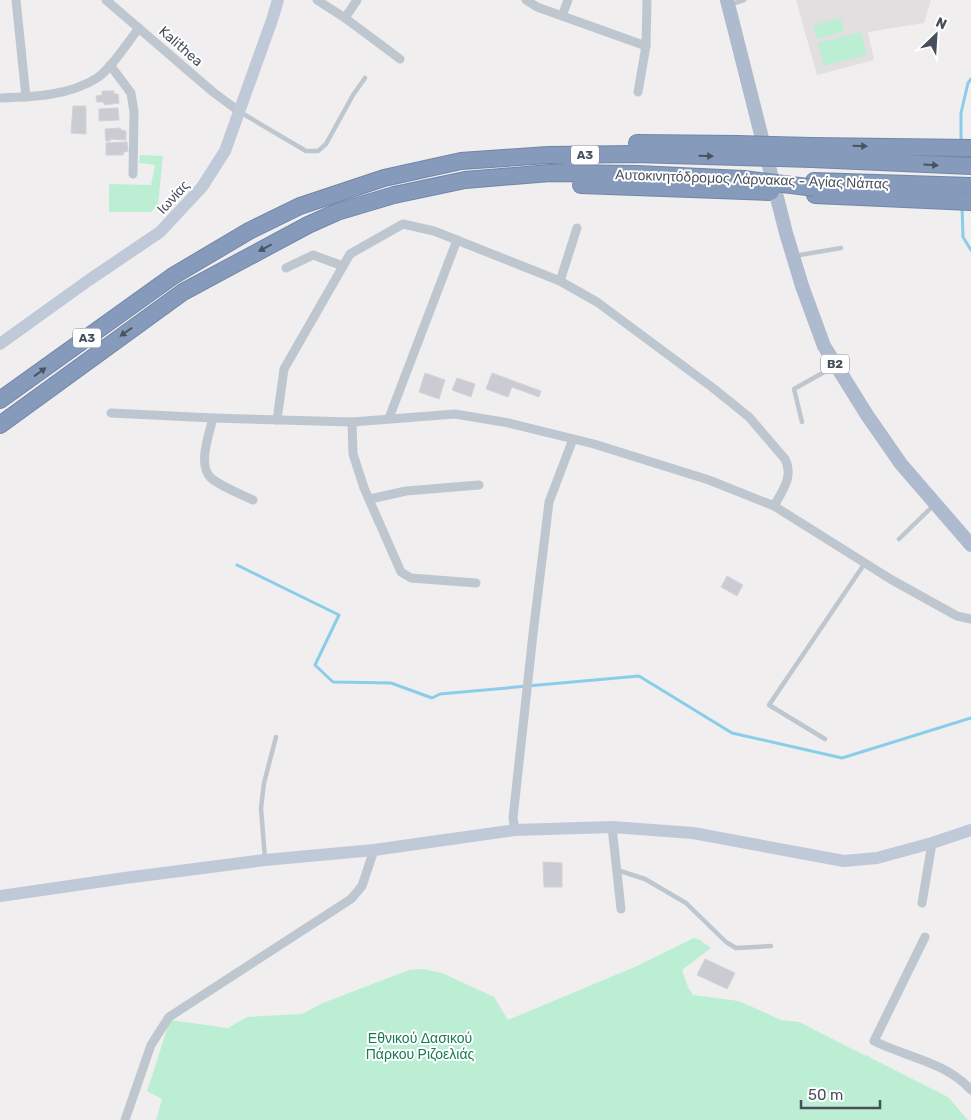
<svg xmlns="http://www.w3.org/2000/svg" width="971" height="1120" viewBox="0 0 971 1120" font-family="Rubik,sans-serif">
	<style>
		.education { fill: #e1dfe0 }
		.green { fill: #bceed4 }
		.lines { fill: none; stroke-linecap: round; stroke-linejoin: round }
		.stream { stroke: #8acdeb; stroke-width: 3 }
		.building { fill: #cbccd3; stroke: #d2d3d9 }
		.motorway-casing { stroke: #7186a8; stroke-width: 18 }
		.service { stroke: #bec7d0; stroke-width: 4.5 }
		.minor { stroke: #bec7d0; stroke-width: 9 }
		.secondary { stroke: #c0c9d7; stroke-width: 12 }
		.primary { stroke: #aebacd; stroke-width: 14 }
		.motorway { stroke: #869bbc; stroke-width: 16 }
		.motorway-bridge-casing { stroke: #7186a8; stroke-width: 18; stroke-linecap: butt }
		.motorway-bridge { stroke: #869bbc; stroke-width: 16 }
		.oneway { fill: #495360 }
		.labels { text-anchor: middle; stroke-width: 4; stroke-linejoin: round; paint-order: stroke }
		.shield { fill: #fff; stroke: #7e848c; stroke-width: 1 }
		.shield-label { font-size: 12px; font-weight: bold; fill: #464f5b }
		.street-label { font-size: 14px; fill: #464f5b; stroke: #fff }
		.park-label { font-size: 14px; fill: #187b53; stroke: #fff }
	</style>
	<rect width="100%" height="100%" fill="#f0eeee"/>
	<polygon class="education" points="796,0 931,0 924,23 868,32 874,60 817,75"/>
	<g class="green">
		<polygon points="840,18 844,31 817,39 813,25"/>
		<polygon points="861,32 867,55 824,66 818,43"/>
		<polygon points="140,155 163,156 158,205 151,212 109,212 109,184 151,185 155,165 139,163"/>
		<polygon points="694,938 700,940 711,948 682,970 688,987 693,995 739,1001 781,1020 799,1022 866,1056 868,1055 871,1058 948,1097 968,1120 156,1120 162,1099 147,1091 170,1020 228,1028 247,1017 302,1014 323,1003 409,970 423,969 442,973 494,997 508,1020 637,966"/>
	</g>
	<g class="lines">
		<g class="stream">
			<polyline points="961,142 961,113 968,83 971,79"/>
			<polyline points="962,206 963,237 971,250"/>
			<polyline points="237,565 339,615 315,665 333,682 391,683 432,698 440,694 639,676 732,733 842,758 971,718"/>
		</g>
	</g>
	<g class="building">
		<polygon points="102,91 114,91 114,94 118,94 119,103 105,105 103,102 97,102 96,96 102,95"/>
		<polygon points="73,106 86,106 86,134 71,133"/>
		<polygon points="118,108 119,120 99,121 99,109"/>
		<polygon points="120,128 121,130 126,131 126,140 110,139 110,141 106,141 105,129"/>
		<polygon points="126,142 127,142 128,151 124,152 123,155 106,155 106,143"/>
		<polygon points="425,373 445,380 439,399 419,392"/>
		<polygon points="492,373 541,391 539,397 512,387 508,397 486,389"/>
		<polygon points="457,378 475,384 471,397 452,390"/>
		<polygon points="727,576 743,585 737,596 721,587"/>
		<polygon points="543,862 562,863 562,887 544,887"/>
		<polygon points="705,959 735,973 727,989 697,975"/>
	</g>
	<g class="lines">
		<defs>
			<g id="motorway">
				<polyline points="637,143 738,144"/>
				<polyline points="811,146 971,148"/>
				<polyline points="812,159 971,166"/>
				<polyline points="814,181 971,186"/>
				<polyline points="581,185 745,191"/>
				<polyline points="815,195 971,202"/>
				<polyline points="0,400 173,276 249,231 300,206 384,178 461,161 548,155 635,154 740,157"/>
				<polyline points="0,425 183,292 308,225 337,212 394,195 465,180 550,173 637,174 743,179"/>
			</g>
		</defs>
		<use href="#motorway" class="motorway-casing"/>
		<g class="service">
			<polyline points="729,5 744,0"/>
			<polyline points="240,112 306,151 318,151 326,144 353,95 365,78"/>
			<polyline points="794,256 841,248"/>
			<polyline points="802,422 794,389 835,366"/>
			<polyline points="899,539 934,505"/>
			<polyline points="825,739 769,705 865,563"/>
			<polyline points="265,859 261,808 264,783 276,737"/>
			<polyline points="617,870 645,879 686,903 726,942 736,948 771,946"/>
		</g>
		<g class="minor">
			<polyline points="16,0 26,97"/>
			<polyline points="106,0 213,92 240,112"/>
			<polyline points="317,0 345,18 400,59"/>
			<polyline points="526,0 537,7 646,46"/>
			<polyline points="562,16 568,0"/>
			<polyline points="345,18 357,0"/>
			<polyline points="110,65 131,93 134,112 133,174"/>
			<polyline points="638,92 646,46 647,0"/>
			<path d="M0,98C32,97 69,96 97,78C112,68 127,43 139,28"/>
			<polyline points="286,268 313,255 343,266"/>
			<polyline points="560,281 577,228"/>
			<polyline points="111,413 213,418 352,422 455,414 509,423 594,444 709,480 774,506 892,580 957,616 971,619"/>
			<path d="M213,418C209,435 198,463 210,477C219,486 241,494 253,500"/>
			<polyline points="389,418 457,240"/>
			<path d="M277,420L284,369L350,254L403,224L434,231L560,281L597,302L713,388L749,417L785,459C794,477 782,491 774,506"/>
			<polyline points="352,422 353,454 364,488 401,572 411,578 476,583"/>
			<polyline points="370,499 406,491 479,485"/>
			<polyline points="612,827 621,909"/>
			<polyline points="515,830 513,818 533,634 549,502 573,439"/>
			<polyline points="922,903 932,843"/>
			<path d="M925,937L874,1041C906,1057 946,1062 971,1090"/>
			<polyline points="125,1120 151,1045 169,1017 351,899 362,886 374,850"/>
		</g>
		<g class="secondary">
			<polyline points="0,344 89,280 160,232 202,187 225,151 272,20 278,0"/>
			<polyline points="0,896 125,878 265,860 374,850 515,830 612,827 693,833 844,861 877,858 932,843 971,830"/>
		</g>
		<polyline class="primary" points="727,0 786,233 802,286 824,346 867,415 901,464 971,545"/>
		<use href="#motorway" class="motorway"/>
		<defs>
			<g id="motorway-bridge">
				<polyline points="738,144 811,146"/>
				<polyline points="740,157 812,159"/>
				<polyline points="743,179 815,188"/>
				<polyline points="745,191 771,192"/>
			</g>
		</defs>
		<use href="#motorway-bridge" class="motorway-bridge-casing"/>
		<use href="#motorway-bridge" class="motorway-bridge"/>
	</g>
	<defs><path id="oneway-solid" d="M-6-.8H1V-3.2L6.5 0L1 3.2V.8H-6Z" transform="scale(1.25)"/></defs>
	<g class="oneway">
		<use href="#oneway-solid" transform="translate(860 146) rotate(1)"/>
		<use href="#oneway-solid" transform="translate(706 156) rotate(2)"/>
		<use href="#oneway-solid" transform="translate(931 165) rotate(3)"/>
		<use href="#oneway-solid" transform="translate(265 248) rotate(152)"/>
		<use href="#oneway-solid" transform="translate(126 332) rotate(145)"/>
		<use href="#oneway-solid" transform="translate(40 372) rotate(-36)"/>
	</g>
	<g class="labels">
		<g class="shield">
			<rect x="571" y="145.5" width="28" height="19" rx="4"/>
			<rect x="73" y="328.5" width="28" height="19" rx="4"/>
			<rect x="821" y="354.5" width="28" height="19" rx="4"/>
		</g>
		<g class="shield-label">
			<text x="585" y="159">A3</text>
			<text x="87" y="342">A3</text>
			<text x="835" y="368">B2</text>
		</g>
		<g class="street-label">
			<text transform="translate(181 46) rotate(41)" y="5">Kalithea</text>
			<text transform="translate(752 179) rotate(2)" y="5">Αυτοκινητόδρομος Λάρνακας - Αγίας Νάπας</text>
			<text transform="translate(173 197) rotate(-47)" y="5">Ιωνίας</text>
		</g>
		<g class="park-label">
			<text x="420" y="1043">Εθνικού Δασικού<tspan x="420" dy="16">Πάρκου Ριζοελιάς</tspan></text>
		</g>
	</g>
	<g transform="translate(936 35) rotate(25)" stroke="#ffffff" stroke-width="4" paint-order="stroke">
	<path d="M0-4L9 19L0 12L-9 19Z" fill="#464f5b"/>
	<text y="-8" font-size="14" font-weight="bold" text-anchor="middle" fill="#464f5b">N</text>
	</g>
	<path d="M801 1100v8h79v-8" fill="none" stroke="#464f5b" stroke-width="2.5"/>
	<text x="808" y="1100" font-size="15" fill="#464f5b" stroke="#ffffff" stroke-width="4" paint-order="stroke">50 m</text>
</svg>
